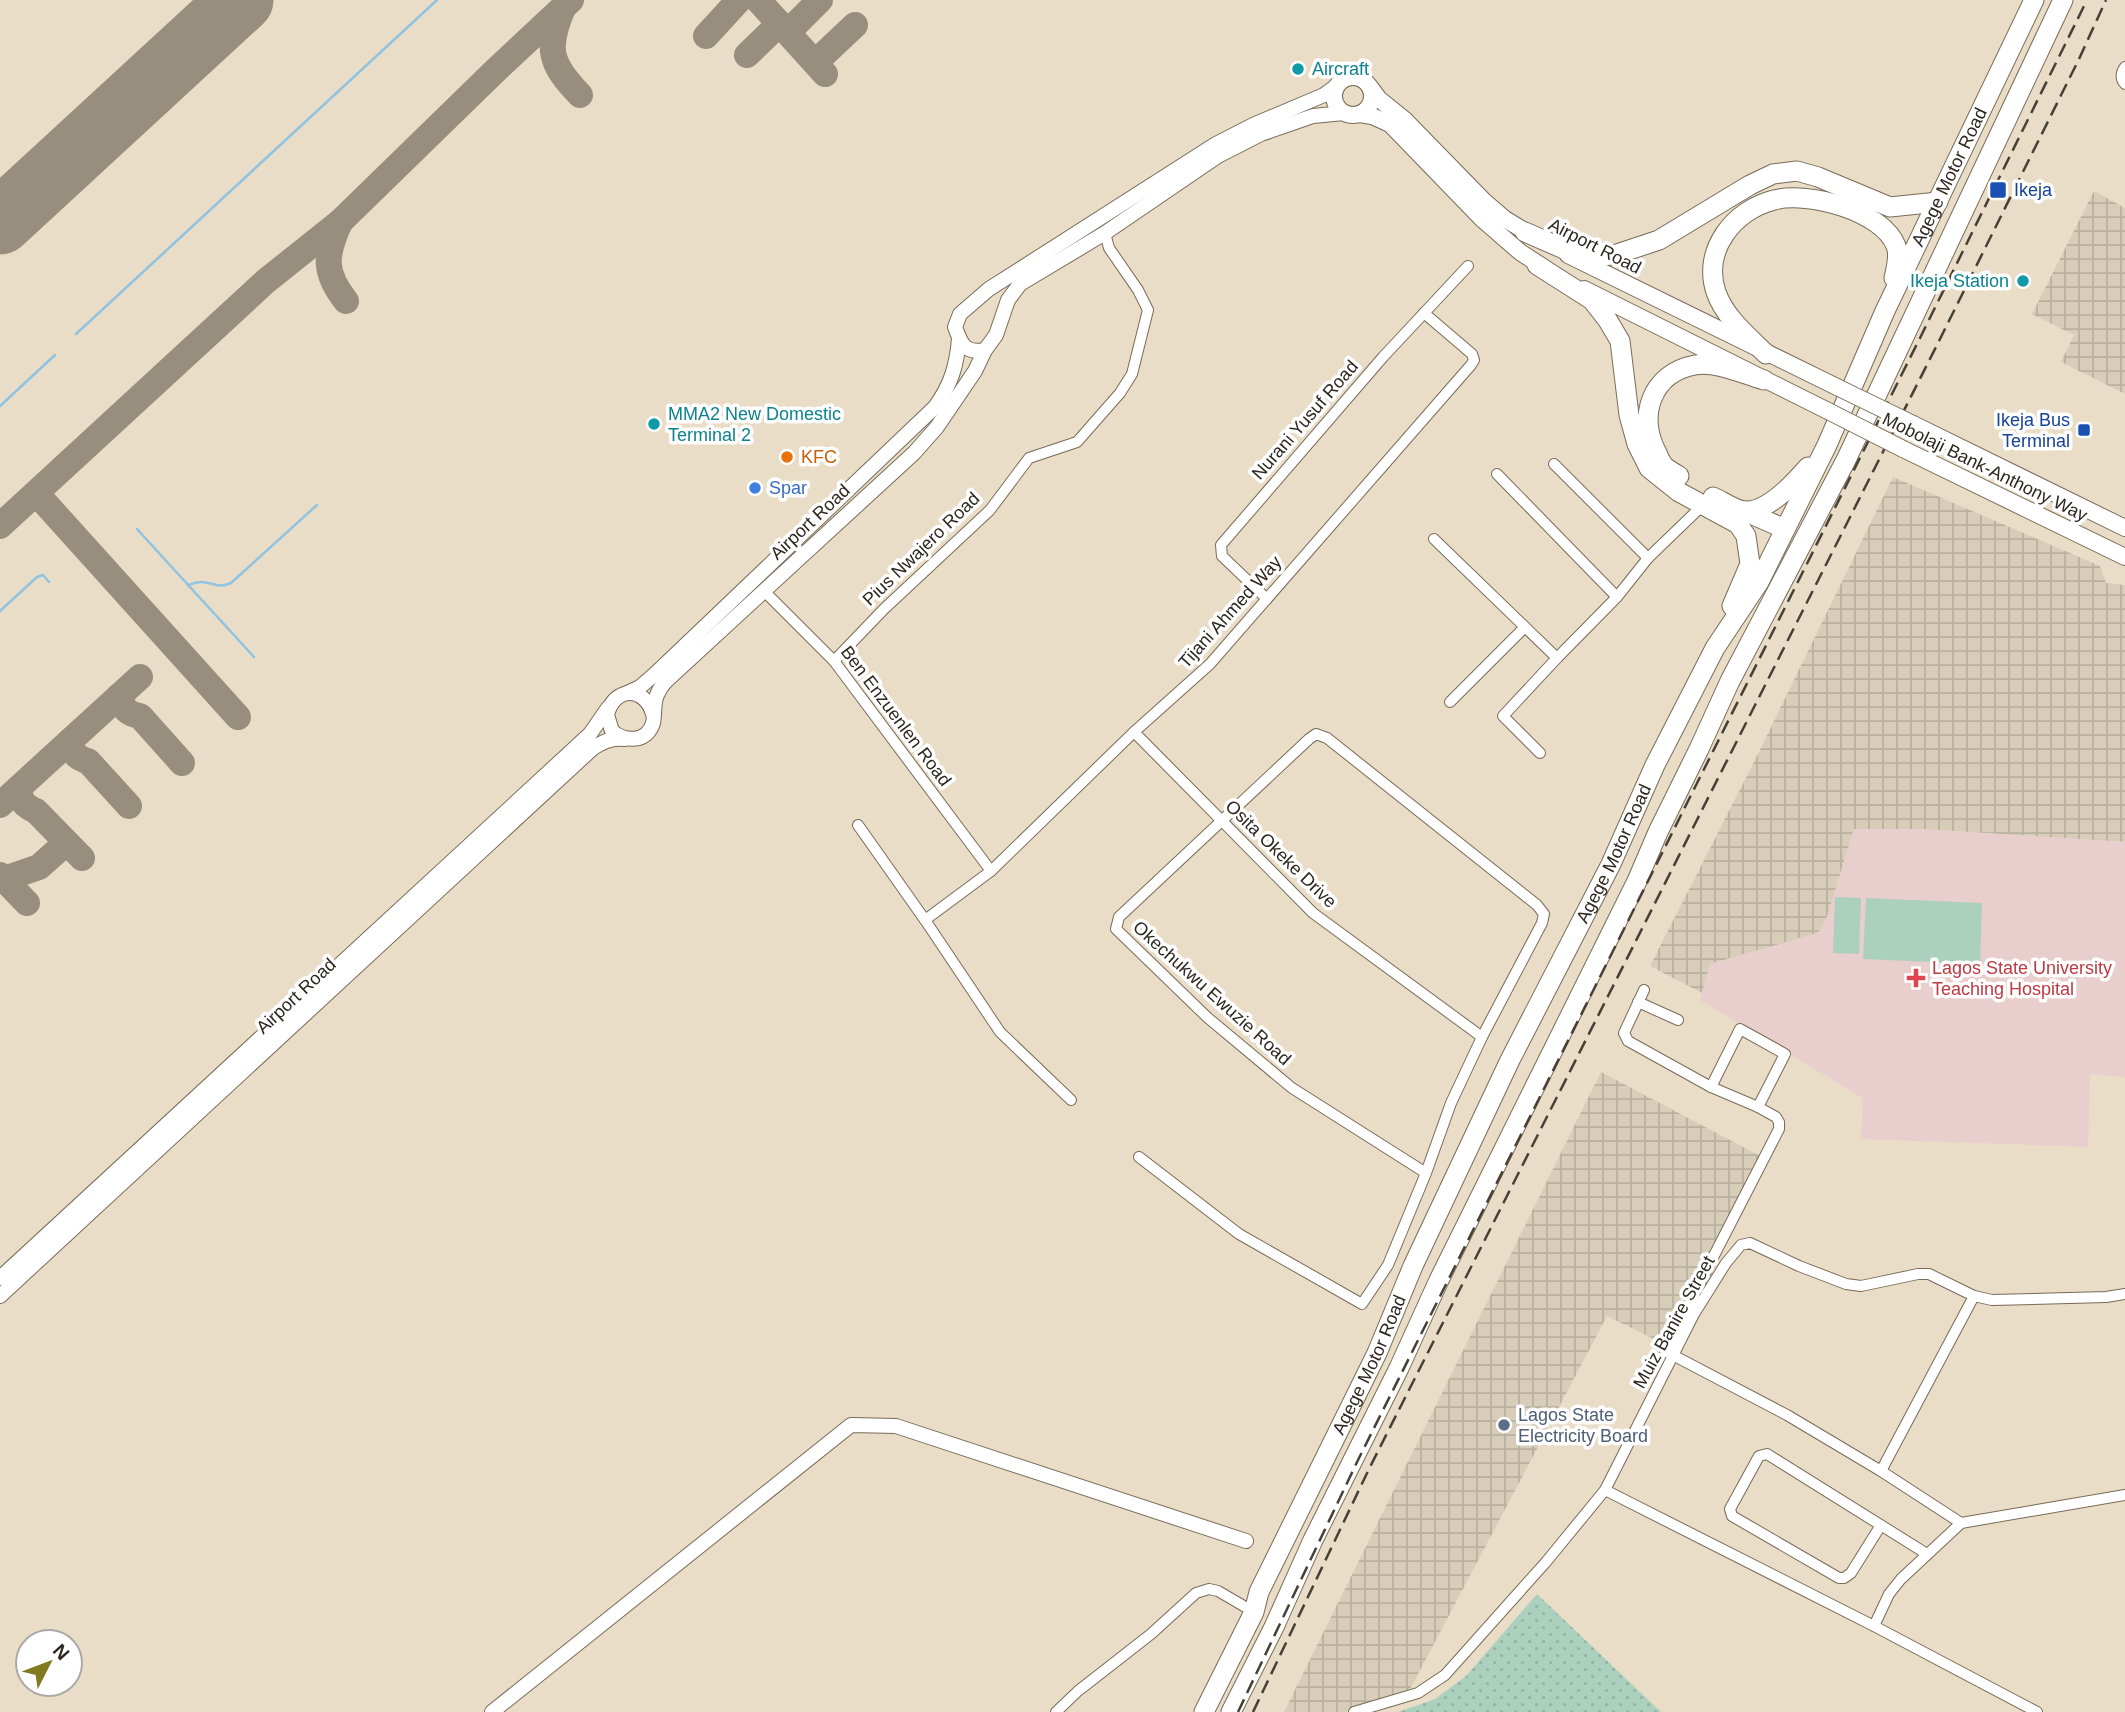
<svg xmlns="http://www.w3.org/2000/svg" width="2125" height="1712" viewBox="0 0 2125 1712" font-family="Arial,sans-serif">
	<style>
		.industrial { fill: url(#industrial-grid) }
		.medical { fill: #e8cecc }
		.grass { fill: url(#grass-dots) }
		.garden { fill: #acd0be }
		.lines { fill: none; stroke-linecap: round; stroke-linejoin: round }
		.stream { stroke: #8fc3e2; stroke-width: 2.5 }
		.taxiway { stroke: #988e7e; stroke-width: 26 }
		.runway { stroke: #988e7e; stroke-width: 65 }
		.street-casing { stroke: #776b57; stroke-width: 12 }
		.secondary-casing { stroke: #776b57; stroke-width: 16 }
		.primary-casing { stroke: #776b57; stroke-width: 18 }
		.highway-casing { stroke: #776b57; stroke-width: 21 }
		.street { stroke: #fff; stroke-width: 10 }
		.secondary { stroke: #fff; stroke-width: 14 }
		.primary { stroke: #fff; stroke-width: 16 }
		.highway { stroke: #fff; stroke-width: 19 }
		.rail { stroke: #464036; stroke-width: 2.5; stroke-dasharray: 14 7; stroke-linecap: butt }
		.primary-bridge-casing { stroke: #776b57; stroke-width: 18; stroke-linecap: butt }
		.primary-bridge { stroke: #fff; stroke-width: 16 }
		.culture-dot { fill: #0f9aa8; stroke: #fff; stroke-width: 2.5 }
		.transit-dot { fill: #1a4fb4; stroke: #fff; stroke-width: 2.5 }
		.food-dot { fill: #e8710a; stroke: #fff; stroke-width: 2.5 }
		.shop-dot { fill: #3f7fe0; stroke: #fff; stroke-width: 2.5 }
		.health-dot { fill: #e0444e; stroke: #fff; stroke-width: 2.5 }
		.service-dot { fill: #5c6f8a; stroke: #fff; stroke-width: 2.5 }
		.labels { text-anchor: middle; stroke-width: 7; stroke-linejoin: round; paint-order: stroke }
		.culture-label { font-size: 18px; fill: #0d838f; stroke: #fff; text-anchor: start }
		.street-label { font-size: 18px; fill: #2c271e; stroke: #fff }
		.transit-label { font-size: 18px; fill: #164399; stroke: #fff; text-anchor: start }
		.food-label { font-size: 18px; fill: #c56008; stroke: #fff; text-anchor: start }
		.shop-label { font-size: 18px; fill: #366cbe; stroke: #fff; text-anchor: start }
		.health-label { font-size: 18px; fill: #be3a42; stroke: #fff; text-anchor: start }
		.service-label { font-size: 18px; fill: #4e5e75; stroke: #fff; text-anchor: start }
	</style>
	<defs>
		<pattern id="industrial-grid" width="8" height="8" patternUnits="userSpaceOnUse" patternTransform="scale(1.75)"><rect width="8" height="8" fill="#d7cdb9"/><path d="M0 4h8M4 0v8" fill="none" stroke="#b9b09f"/></pattern>
		<pattern id="grass-dots" width="8" height="8" patternUnits="userSpaceOnUse" patternTransform="scale(1.75)"><rect width="8" height="8" fill="#acd0be"/><path d="M2 2h.1M6 6h.1" fill="none" stroke="#94b3a3" stroke-width="1.8" stroke-linecap="round"/></pattern>
	</defs>
	<rect width="100%" height="100%" fill="#eaddc7"/>
	<g class="industrial">
		<polygon points="2094,191 2125,208 2125,394 2061,362 2074,335 2032,314"/>
		<polygon points="1893,477 2100,566 2106,583 2125,585 2125,842 1922,829 1854,829 1827,917 1818,933 1710,964 1702,993 1650,966 1754,762"/>
		<polygon points="1601,1072 1762,1157 1662,1343 1607,1316 1408,1693 1346,1712 1284,1712"/>
	</g>
	<polygon class="medical" points="1854,829 1922,829 2125,842 2125,1077 2090,1074 2088,1147 1861,1139 1863,1098 1700,1000 1710,964 1818,933 1827,917"/>
	<polygon class="grass" points="1537,1594 1661,1712 1398,1712 1435,1699 1466,1676"/>
	<g class="garden">
		<polygon points="1835,897 1861,898 1859,954 1833,953"/>
		<polygon points="1866,898 1982,903 1980,964 1863,959"/>
	</g>
	<g class="lines">
		<g class="stream">
			<polyline points="76,334 437,0"/>
			<polyline points="0,406 55,355"/>
			<polyline points="137,529 254,657"/>
			<path d="M188,585C192,584 196,582 201,582C213,582 217,589 231,583L317,505"/>
			<polyline points="0,611 37,577 43,575 49,582"/>
		</g>
		<g class="taxiway">
			<polyline points="758,0 825,74"/>
			<path d="M563,8C546,48 549,63 580,95"/>
			<polyline points="783,28 793,27 820,0"/>
			<polyline points="706,36 739,0"/>
			<polyline points="747,55 775,28 776,20"/>
			<polyline points="811,58 820,58 855,25"/>
			<path d="M340,222C325,255 323,272 346,301"/>
			<polyline points="36,493 238,717"/>
			<polyline points="0,526 266,281 340,222 496,70 571,0"/>
			<path d="M119,696C123,708 127,714 140,716L182,763"/>
			<path d="M70,741C73,753 76,758 88,761L129,806"/>
			<path d="M18,789C21,801 24,806 36,811L82,858"/>
			<polyline points="0,805 140,677"/>
			<polyline points="0,875 27,903"/>
			<polyline points="0,878 4,879 39,867 66,843"/>
		</g>
		<polyline class="runway" points="0,222 241,0"/>
		<defs>
			<g id="street">
				<path d="M2125,67C2121,72 2120,79 2125,84"/>
				<polyline points="1554,464 1648,558"/>
				<polyline points="1497,474 1617,597"/>
				<polyline points="1434,539 1557,658 1617,597 1648,558 1702,506"/>
				<polyline points="764,591 834,661 991,871"/>
				<polyline points="1267,599 1222,556 1221,545 1383,357 1468,266"/>
				<polyline points="834,661 884,609 990,510 1029,458 1077,442 1120,393 1132,374 1148,310 1138,290 1109,248 1105,233"/>
				<polyline points="1450,702 1525,627"/>
				<polyline points="1134,732 1313,913 1482,1037"/>
				<polyline points="1540,753 1503,716 1557,658"/>
				<polyline points="858,825 925,920 1000,1032 1071,1100"/>
				<polyline points="925,920 991,871 1134,732 1210,664 1471,365 1474,360 1472,354 1424,313"/>
				<polyline points="1644,990 1624,1033 1628,1041 1711,1087 1758,1107 1776,1117 1779,1122 1779,1129 1665,1351 1787,1415 1881,1471 1961,1523"/>
				<polyline points="1638,1002 1678,1020"/>
				<polyline points="1711,1087 1740,1029 1785,1054 1758,1107"/>
				<polyline points="1139,1157 1239,1234 1362,1304 1388,1265 1426,1173 1451,1103 1482,1037 1542,923 1544,914 1537,905 1327,738 1316,734 1309,739 1119,917 1116,929 1208,1018 1292,1088 1426,1173"/>
				<polyline points="1881,1471 1974,1296 1992,1300 2106,1297 2125,1294"/>
				<polyline points="1605,1490 1874,1626 2037,1712"/>
				<polyline points="1881,1525 1851,1573 1844,1578 1839,1578 1732,1516 1730,1509 1759,1456 1767,1454 1927,1554"/>
				<polyline points="1874,1626 1889,1594 1901,1579 1961,1523 2125,1495"/>
				<polyline points="1056,1712 1078,1691 1151,1634 1196,1593 1209,1589 1218,1591 1254,1612"/>
				<polyline points="1354,1712 1418,1693 1445,1675 1546,1562 1605,1490 1694,1314 1726,1263 1741,1245 1750,1243 1799,1266 1846,1284 1861,1286 1918,1274 1929,1274 1974,1296"/>
			</g>
			<g id="secondary">
				<path d="M985,350C965,354 961,344 955,327L960,314L989,289L1216,144L1253,125L1324,95L1335,87"/>
				<path d="M627,693L640,687L655,674L935,407C951,385 957,365 959,338"/>
				<path d="M653,714C645,686 614,686 607,715L612,731C625,742 647,743 653,723C655,714 653,704 657,695C659,690 662,685 666,681L914,453L937,427L975,371L985,350L996,335L1008,300L1020,284L1105,233L1218,156L1261,134L1313,116L1344,113"/>
				<polyline points="0,1278 590,734 608,708"/>
				<path d="M0,1296L593,748C604,741 612,738 625,739"/>
				<polyline points="492,1712 851,1425 896,1426 1246,1541"/>
			</g>
			<g id="primary">
				<circle cx="1353" cy="96" r="19"/>
				<polyline points="1370,87 1379,99 1405,120 1484,201 1505,219 1536,238"/>
				<polyline points="1360,114 1372,116 1390,124 1482,219 1520,252 1546,269"/>
				<polyline points="1568,255 1839,388"/>
				<polyline points="1584,289 1828,411"/>
				<polyline points="1913,424 2125,528"/>
				<polyline points="1903,449 2125,557"/>
			</g>
			<g id="highway">
				<polyline points="1525,232 1573,253 1598,256 1614,255 1659,240 1750,185 1773,174 1797,171 1818,177 1890,207 1938,202"/>
				<polyline points="1537,265 1592,300 1607,319 1620,341 1629,415 1637,444 1649,468 1679,492 1738,524 1746,536 1750,564 1732,606"/>
				<path d="M1766,354C1748,336 1725,318 1716,292C1702,250 1734,210 1774,200C1808,191 1883,211 1896,246C1900,256 1896,268 1894,278"/>
				<path d="M1679,476C1674,473 1669,470 1665,467C1661,463 1659,458 1657,453C1637,417 1651,373 1695,365C1716,361 1743,374 1764,380"/>
				<path d="M1713,497C1722,501 1735,510 1744,511C1767,513 1795,482 1808,467"/>
				<polyline points="1744,511 1785,529"/>
				<path id="s1" d="M1204,1712L1254,1612L1259,1592L1377,1353L1413,1266L1510,1060L1611,864L1655,765L1715,648L1759,582L1827,445L1885,311L2034,0"/>
				<polyline points="1231,1712 1274,1627 1313,1540 1399,1368 1439,1280 1637,881 1658,832 1699,749 1730,681 1846,460 2063,0"/>
			</g>
		</defs>
		<use href="#street" class="street-casing"/>
		<use href="#secondary" class="secondary-casing"/>
		<use href="#primary" class="primary-casing"/>
		<use href="#highway" class="highway-casing"/>
		<use href="#street" class="street"/>
		<use href="#secondary" class="secondary"/>
		<use href="#primary" class="primary"/>
		<use href="#highway" class="highway"/>
		<g class="rail">
			<polyline points="1238,1712 1358,1460 1920,338 2087,0"/>
			<polyline points="1253,1712 1369,1469 1938,343 2079,59 2106,0"/>
		</g>
		<defs>
			<g id="primary-bridge">
				<polyline points="1839,388 1913,424"/>
				<polyline points="1828,411 1903,449"/>
			</g>
		</defs>
		<use href="#primary-bridge" class="primary-bridge-casing"/>
		<use href="#primary-bridge" class="primary-bridge"/>
	</g>
	<g class="culture-dot">
		<circle cx="1298" cy="69" r="7"/>
		<circle cx="2023" cy="281" r="7"/>
		<circle cx="654" cy="424" r="7"/>
	</g>
	<g class="transit-dot">
		<rect x="1989" y="181" width="18" height="18" rx="3.5"/>
		<rect x="2077" y="423" width="14" height="14" rx="3.5"/>
	</g>
	<circle class="food-dot" cx="787" cy="457" r="7"/>
	<circle class="shop-dot" cx="755" cy="488" r="7"/>
	<path class="health-dot" d="M1912.5 967.5h7v7h7v7h-7v7h-7v-7h-7v-7h7z"/>
	<circle class="service-dot" cx="1504" cy="1425" r="7"/>
	<g class="labels">
		<g class="culture-label">
			<text x="1312" y="75">Aircraft</text>
			<text x="2009" y="287" text-anchor="end">Ikeja Station</text>
			<text x="668" y="420">MMA2 New Domestic<tspan x="668" dy="21">Terminal 2</tspan></text>
		</g>
		<g class="street-label">
			<text dy="6" stroke="none"><textPath href="#s1" startOffset="1708">Agege Motor Road</textPath></text>
			<text transform="translate(1595 246) rotate(27)" y="6">Airport Road</text>
			<text transform="translate(1305 420) rotate(-49)" y="6">Nurani Yusuf Road</text>
			<text transform="translate(1985 467) rotate(26)" y="6">Mobolaji Bank-Anthony Way</text>
			<text transform="translate(810 522) rotate(-43)" y="6">Airport Road</text>
			<text transform="translate(921 549) rotate(-44)" y="6">Pius Nwajero Road</text>
			<text transform="translate(1230 612) rotate(-48)" y="6">Tijani Ahmed Way</text>
			<text transform="translate(896 716) rotate(53)" y="6">Ben Enzuenlen Road</text>
			<text dy="6" stroke="none"><textPath href="#s1" startOffset="952">Agege Motor Road</textPath></text>
			<text transform="translate(1281 854) rotate(44)" y="6">Osita Okeke Drive</text>
			<text transform="translate(1212 993) rotate(42)" y="6">Okechukwu Ewuzie Road</text>
			<text transform="translate(296 996) rotate(-43)" y="6">Airport Road</text>
			<text transform="translate(1674 1322) rotate(-61)" y="6">Muiz Banire Street</text>
			<text dy="6" stroke="none"><textPath href="#s1" startOffset="385">Agege Motor Road</textPath></text>
		</g>
		<g class="transit-label">
			<text x="2014" y="196">Ikeja</text>
			<text x="2070" y="426" text-anchor="end">Ikeja Bus<tspan x="2070" dy="21">Terminal</tspan></text>
		</g>
		<g class="food-label">
			<text x="801" y="463">KFC</text>
		</g>
		<g class="shop-label">
			<text x="769" y="494">Spar</text>
		</g>
		<g class="health-label">
			<text x="1932" y="974">Lagos State University<tspan x="1932" dy="21">Teaching Hospital</tspan></text>
		</g>
		<g class="service-label">
			<text x="1518" y="1421">Lagos State<tspan x="1518" dy="21">Electricity Board</tspan></text>
		</g>
	</g>
	<g transform="translate(49 1663) rotate(48)"><circle r="33" fill="#ffffff" stroke="#aba9a5" stroke-width="2"/>
	<path d="M0-5L12 26L0 18L-12 26Z" fill="#827a20"/>
	<text y="-10" font-size="19" font-weight="bold" text-anchor="middle" fill="#2c271e">N</text>
	</g>
</svg>
